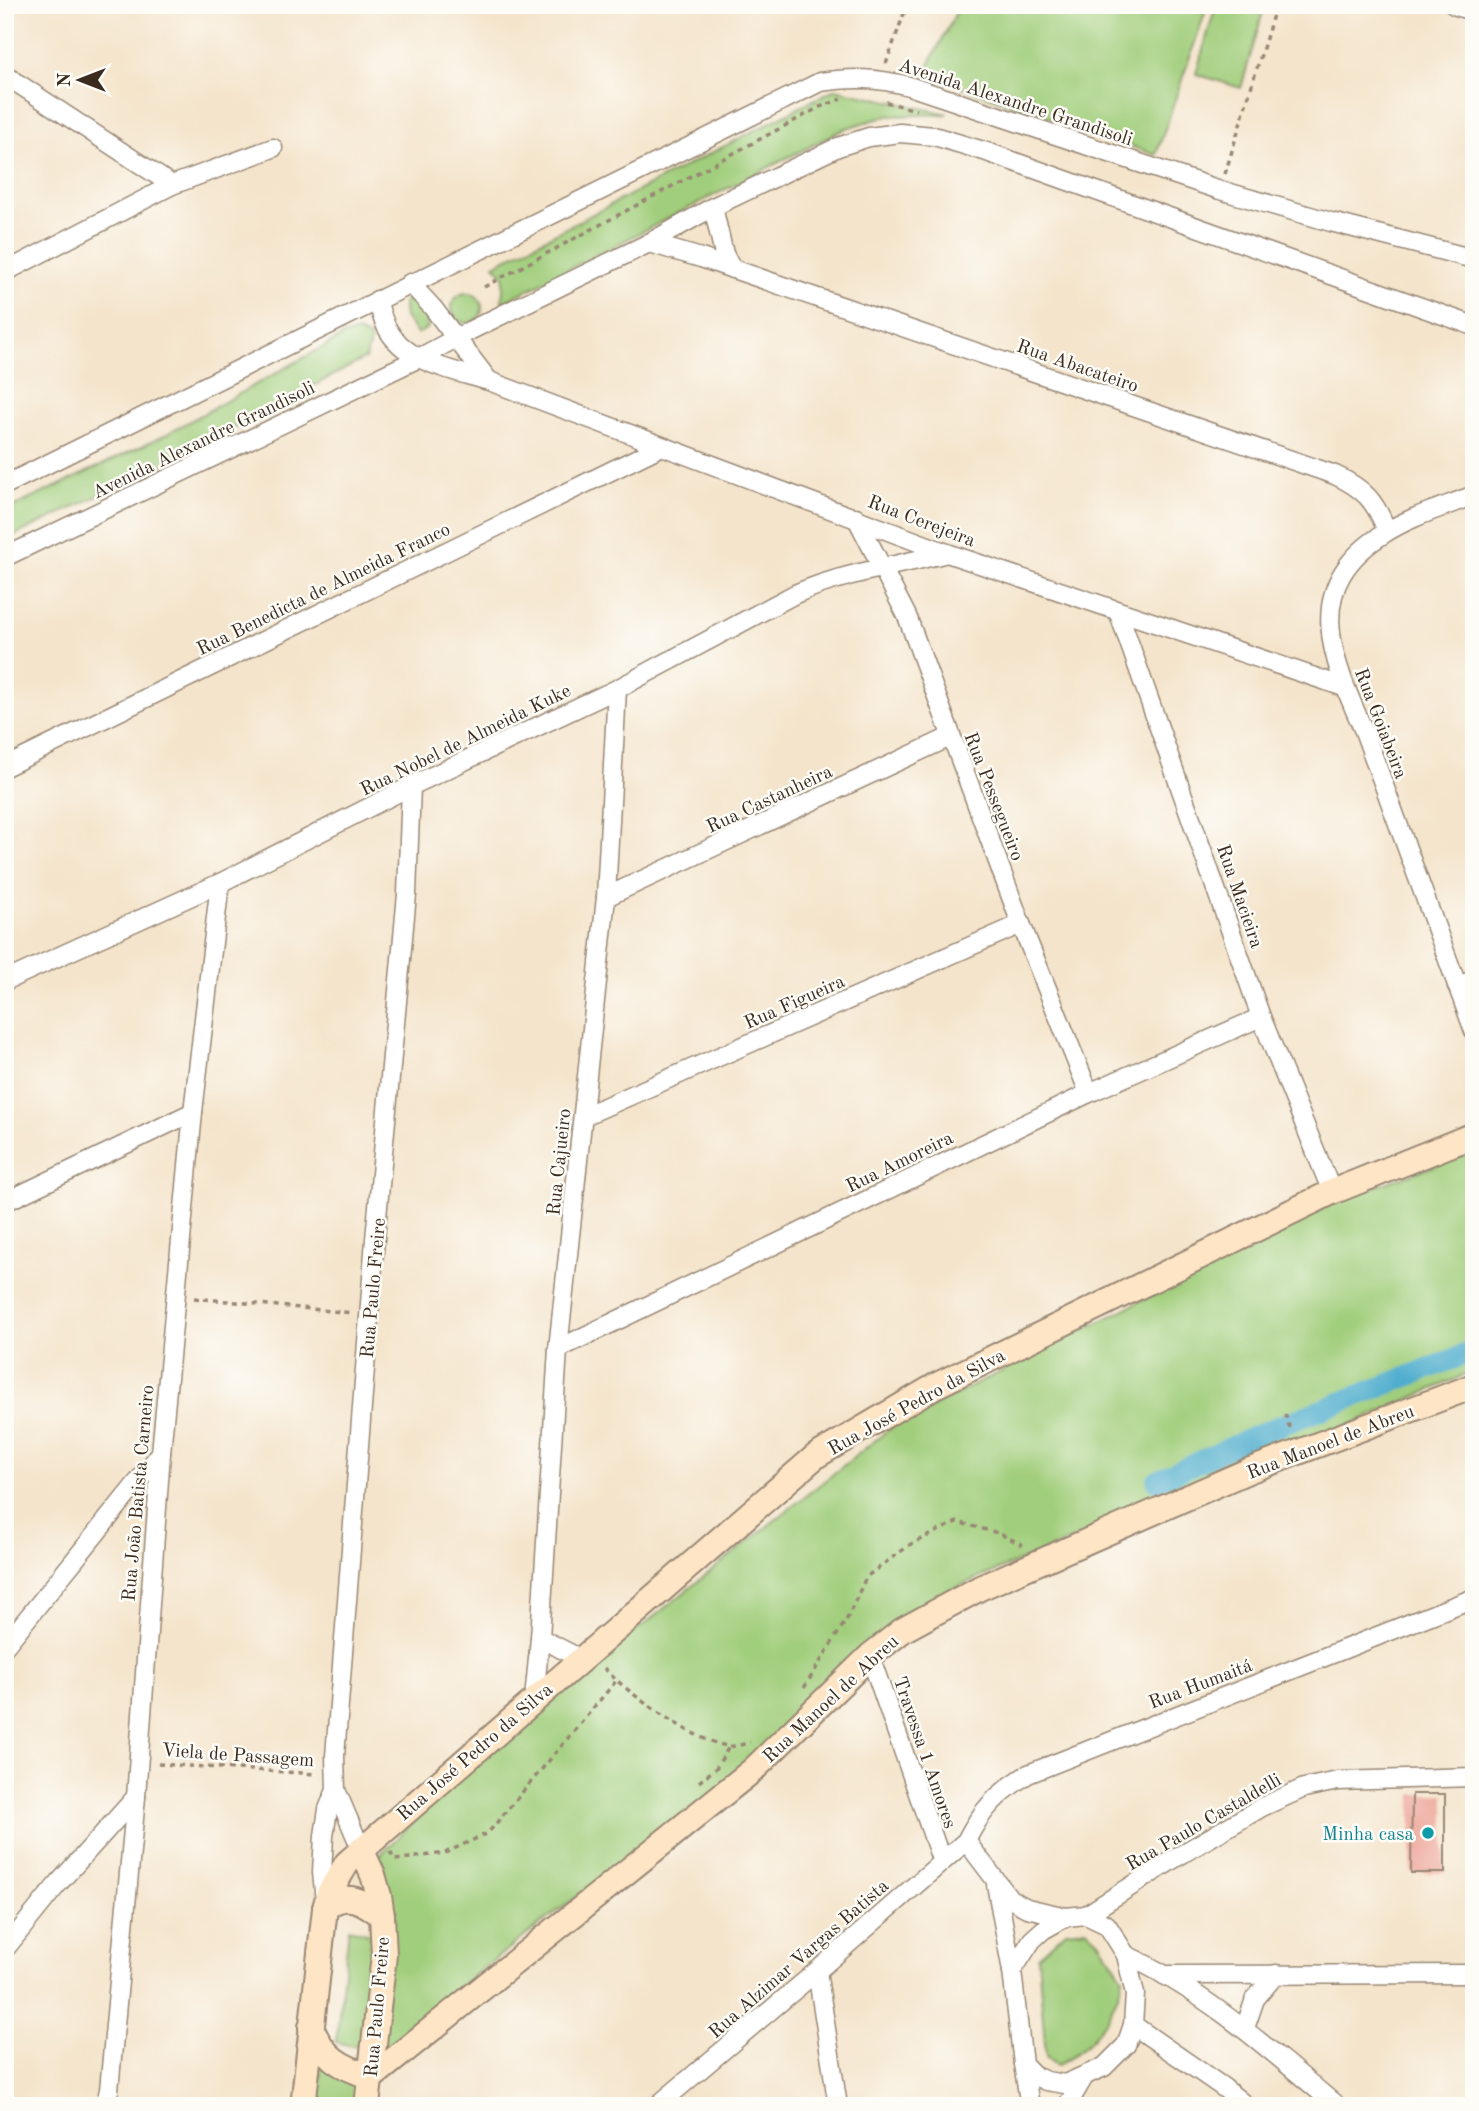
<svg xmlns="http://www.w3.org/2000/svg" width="1479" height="2111" viewBox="0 0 1479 2111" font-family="'Old Standard TT',serif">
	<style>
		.green { fill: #a1ce7b; stroke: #6e7c4c; stroke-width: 2 }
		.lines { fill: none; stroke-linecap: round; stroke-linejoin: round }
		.canal { stroke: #50adce; stroke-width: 21 }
		.building { fill: #eda295 }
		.minor-casing { stroke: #988774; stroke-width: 21 }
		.secondary-casing { stroke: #988774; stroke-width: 28 }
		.path { stroke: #988774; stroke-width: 3.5; stroke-dasharray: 5 5; stroke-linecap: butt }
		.minor { stroke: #fff; stroke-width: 18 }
		.secondary { stroke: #fee5c5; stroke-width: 24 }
		.culture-dot { fill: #0f9aa8; stroke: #fdfcf7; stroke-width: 2.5 }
		.labels { text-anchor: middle; stroke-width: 5; stroke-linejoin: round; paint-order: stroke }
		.street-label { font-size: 19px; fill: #3b2a1e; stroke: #fdfcf7 }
		.culture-label { font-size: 19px; fill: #0d838f; stroke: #fdfcf7; text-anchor: end }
	</style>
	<rect width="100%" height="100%" fill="#fdfcf7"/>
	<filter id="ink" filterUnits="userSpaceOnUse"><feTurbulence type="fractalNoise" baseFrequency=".0143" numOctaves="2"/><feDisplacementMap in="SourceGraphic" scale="14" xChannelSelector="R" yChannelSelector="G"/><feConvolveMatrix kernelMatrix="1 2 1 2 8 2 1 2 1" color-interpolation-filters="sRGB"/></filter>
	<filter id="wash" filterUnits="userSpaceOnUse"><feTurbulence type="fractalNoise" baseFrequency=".00686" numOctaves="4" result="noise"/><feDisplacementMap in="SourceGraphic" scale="28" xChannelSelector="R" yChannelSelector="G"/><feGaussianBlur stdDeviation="1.57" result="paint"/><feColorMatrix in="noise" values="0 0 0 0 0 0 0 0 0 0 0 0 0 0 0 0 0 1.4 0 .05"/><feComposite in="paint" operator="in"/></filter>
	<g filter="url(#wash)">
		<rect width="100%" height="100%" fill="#f4e4cb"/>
		<g class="green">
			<polygon points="960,5 1199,5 1207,7 1156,155 924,74"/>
			<polygon points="1216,5 1253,5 1264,8 1241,88 1196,74"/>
			<polygon points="835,89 948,114 887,116 846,128 502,303 504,276 494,265"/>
			<circle cx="467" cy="308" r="15"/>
			<path d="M410,299C422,307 426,313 428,328L417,334L405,317L403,302Z"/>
			<polygon points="357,332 371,338 366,358 177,458 5,540 5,511 161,437 345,335"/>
			<polygon points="1474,1152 1474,1371 1302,1446 949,1590 915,1608 895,1624 714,1792 427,2011 379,2064 376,1859 445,1791 553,1697 892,1427 1345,1197"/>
			<polygon points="349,1928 377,1936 367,2049 336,2042"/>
			<path d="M1086,1929L1099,1941L1123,1978C1112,2019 1095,2044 1057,2066L1046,2057L1038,1957L1066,1931Z"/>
			<polygon points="322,2064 362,2079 358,2106 316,2106"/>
		</g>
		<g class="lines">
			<polyline class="canal" points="1157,1481 1266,1431 1474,1351"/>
		</g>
		<g id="blocks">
			<polygon class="building" points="1412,1794 1445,1794 1445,1873 1411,1873"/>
		</g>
	</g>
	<g filter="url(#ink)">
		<use href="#blocks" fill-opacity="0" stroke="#988774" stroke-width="2"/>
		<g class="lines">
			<defs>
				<g id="minor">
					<polyline points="1454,5 1474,12"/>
					<polyline points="5,75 172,185"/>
					<polyline points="713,207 724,254 732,269"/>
					<path d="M649,243L701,258L1335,475C1365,489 1375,501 1387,531"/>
					<polyline points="5,272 172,185 273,148"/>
					<polyline points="410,283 433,308 489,381"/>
					<path d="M377,300C380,309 382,318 386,326C404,363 453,370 489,381L947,553L1344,687"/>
					<path d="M5,485L820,82C854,77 876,78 909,86L1220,190L1331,222L1474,259"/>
					<path d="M1474,495C1445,507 1411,516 1385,533C1300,585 1331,657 1364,731L1474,1031"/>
					<polyline points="856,517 907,616 1021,924 1089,1093"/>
					<polyline points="5,557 419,358 471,330 649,243 713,207 838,147 869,137 900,133 934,136 987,152 1474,326"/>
					<polyline points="1118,611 1261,1017 1332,1192"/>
					<polyline points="5,767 660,447"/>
					<polyline points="606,897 950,737"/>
					<path d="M5,981L220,883L411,786L617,689L795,594C844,573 896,566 947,553"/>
					<polyline points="1457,986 1474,980"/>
					<polyline points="584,1116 1021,924"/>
					<polyline points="5,1202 193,1112"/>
					<polyline points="558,1349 1089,1093 1261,1017"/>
					<polyline points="540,1638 581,1659"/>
					<polyline points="5,1646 161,1453"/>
					<polyline points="870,1656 942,1862"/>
					<polyline points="534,1699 540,1638 558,1349 606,897 617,689"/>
					<polyline points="336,1790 361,1849"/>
					<polyline points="966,1841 1010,1899 1027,1908 1066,1917"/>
					<polyline points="996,1884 1012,1971"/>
					<polyline points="325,1901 322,1872 324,1836 328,1809 336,1790 335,1756 375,1239 407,894 411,786"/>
					<polygon points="1086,1915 1107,1925 1126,1955 1135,1994 1133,2025 1126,2045 1104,2067 1065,2084 1046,2081 1035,2076 1023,2064 1012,1971 1032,1940 1043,1930 1066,1917"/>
					<polyline points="1086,1915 1177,1857 1262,1807 1304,1788 1338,1781 1474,1777"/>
					<polyline points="5,1949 56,1886 136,1797"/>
					<path d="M1126,1955C1205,1991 1271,2051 1337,2106"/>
					<polyline points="817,1971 838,2106"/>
					<polyline points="1164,1975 1474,1974"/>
					<polyline points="1133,2025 1224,2088 1246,2106"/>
					<polyline points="1245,2028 1255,1999 1276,1974"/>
					<polyline points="1023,2064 1030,2106"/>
					<polyline points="105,2106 109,2090 136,1797 161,1453 193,1112 220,883"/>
					<path d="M657,2106L817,1971L966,1841C982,1809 998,1793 1028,1774L1474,1598"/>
					<polyline points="1067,2106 1084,2077"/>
				</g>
				<g id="secondary">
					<polyline points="361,1849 373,1875 379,1896 382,1916 384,1955 367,2106"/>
					<path d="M325,1908C346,1890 364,1901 382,1916"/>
					<path d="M311,2027C324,2058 340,2067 372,2077L753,1770L870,1656L903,1630L980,1588L1248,1471L1474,1386"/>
					<polyline points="303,2106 325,1908 329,1893 347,1863 816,1456 935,1386 1332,1192 1474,1135"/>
				</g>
			</defs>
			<use href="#minor" class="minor-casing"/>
			<use href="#secondary" class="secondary-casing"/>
			<g class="path">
				<polyline points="886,64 907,5"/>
				<polyline points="886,102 916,110"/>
				<polyline points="1225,174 1276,5"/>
				<polyline points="484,287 820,107 841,99"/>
				<polyline points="194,1298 353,1313"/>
				<polyline points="1285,1414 1291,1432"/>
				<path d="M604,1668C627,1693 695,1742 728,1746C735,1747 744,1744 750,1742"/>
				<polyline points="804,1688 848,1617 866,1577 911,1544 957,1522 998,1533 1023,1545"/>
				<polyline points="158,1764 317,1774"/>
				<polyline points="699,1782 716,1768 729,1747"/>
				<polyline points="390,1852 395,1860 445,1853 488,1833 616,1681"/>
			</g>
			<use href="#minor" class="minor"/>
			<use href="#secondary" class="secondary"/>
		</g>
	</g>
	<circle class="culture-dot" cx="1428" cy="1833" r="7"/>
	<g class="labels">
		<g class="street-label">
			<text transform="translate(1016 101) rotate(18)" y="7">Avenida Alexandre Grandisoli</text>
			<text transform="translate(1078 365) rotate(19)" y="7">Rua Abacateiro</text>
			<text transform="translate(203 439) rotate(-26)" y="7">Avenida Alexandre Grandisoli</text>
			<text transform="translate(922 520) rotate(21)" y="7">Rua Cerejeira</text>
			<text transform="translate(323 588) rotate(-26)" y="7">Rua Benedicta de Almeida Franco</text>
			<text transform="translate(1382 723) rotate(69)" y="7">Rua Goiabeira</text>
			<text transform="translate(465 739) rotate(-26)" y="7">Rua Nobel de Almeida Kuke</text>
			<text transform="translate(995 796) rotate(69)" y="7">Rua Pessegueiro</text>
			<text transform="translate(769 798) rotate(-25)" y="7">Rua Castanheira</text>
			<text transform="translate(1241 896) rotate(71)" y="7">Rua Macieira</text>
			<text transform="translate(794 1001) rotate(-24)" y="7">Rua Figueira</text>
			<text transform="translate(899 1161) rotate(-26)" y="7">Rua Amoreira</text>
			<text transform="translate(558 1162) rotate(-84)" y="7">Rua Cajueiro</text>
			<text transform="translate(372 1288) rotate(-85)" y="7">Rua Paulo Freire</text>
			<text transform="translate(916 1401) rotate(-29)" y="7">Rua José Pedro da Silva</text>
			<text transform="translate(1330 1441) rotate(-21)" y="7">Rua Manoel de Abreu</text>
			<text transform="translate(137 1493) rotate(-85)" y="7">Rua João Batista Carneiro</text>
			<text transform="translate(1200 1683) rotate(-21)" y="7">Rua Humaitá</text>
			<text transform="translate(830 1698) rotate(-43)" y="7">Rua Manoel de Abreu</text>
			<text transform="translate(474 1751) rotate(-41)" y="7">Rua José Pedro da Silva</text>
			<text transform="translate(926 1752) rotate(71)" y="7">Travessa 1 Amores</text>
			<text transform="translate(238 1754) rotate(4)" y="7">Viela de Passagem</text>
			<text transform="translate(1203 1821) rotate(-30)" y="7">Rua Paulo Castaldelli</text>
			<text transform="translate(798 1958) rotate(-41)" y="7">Rua Alzimar Vargas Batista</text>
			<text transform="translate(376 2007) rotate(-85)" y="7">Rua Paulo Freire</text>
		</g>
		<g class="culture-label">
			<text x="1414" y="1840">Minha casa</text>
		</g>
	</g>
	<rect width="1479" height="2111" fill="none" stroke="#fdfcf7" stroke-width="28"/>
	<g transform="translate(80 80) rotate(270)" stroke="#fdfcf7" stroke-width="5" paint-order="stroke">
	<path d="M0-5L12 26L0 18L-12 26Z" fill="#3b2a1e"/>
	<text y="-10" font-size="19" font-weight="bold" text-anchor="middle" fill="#3b2a1e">N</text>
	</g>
</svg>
